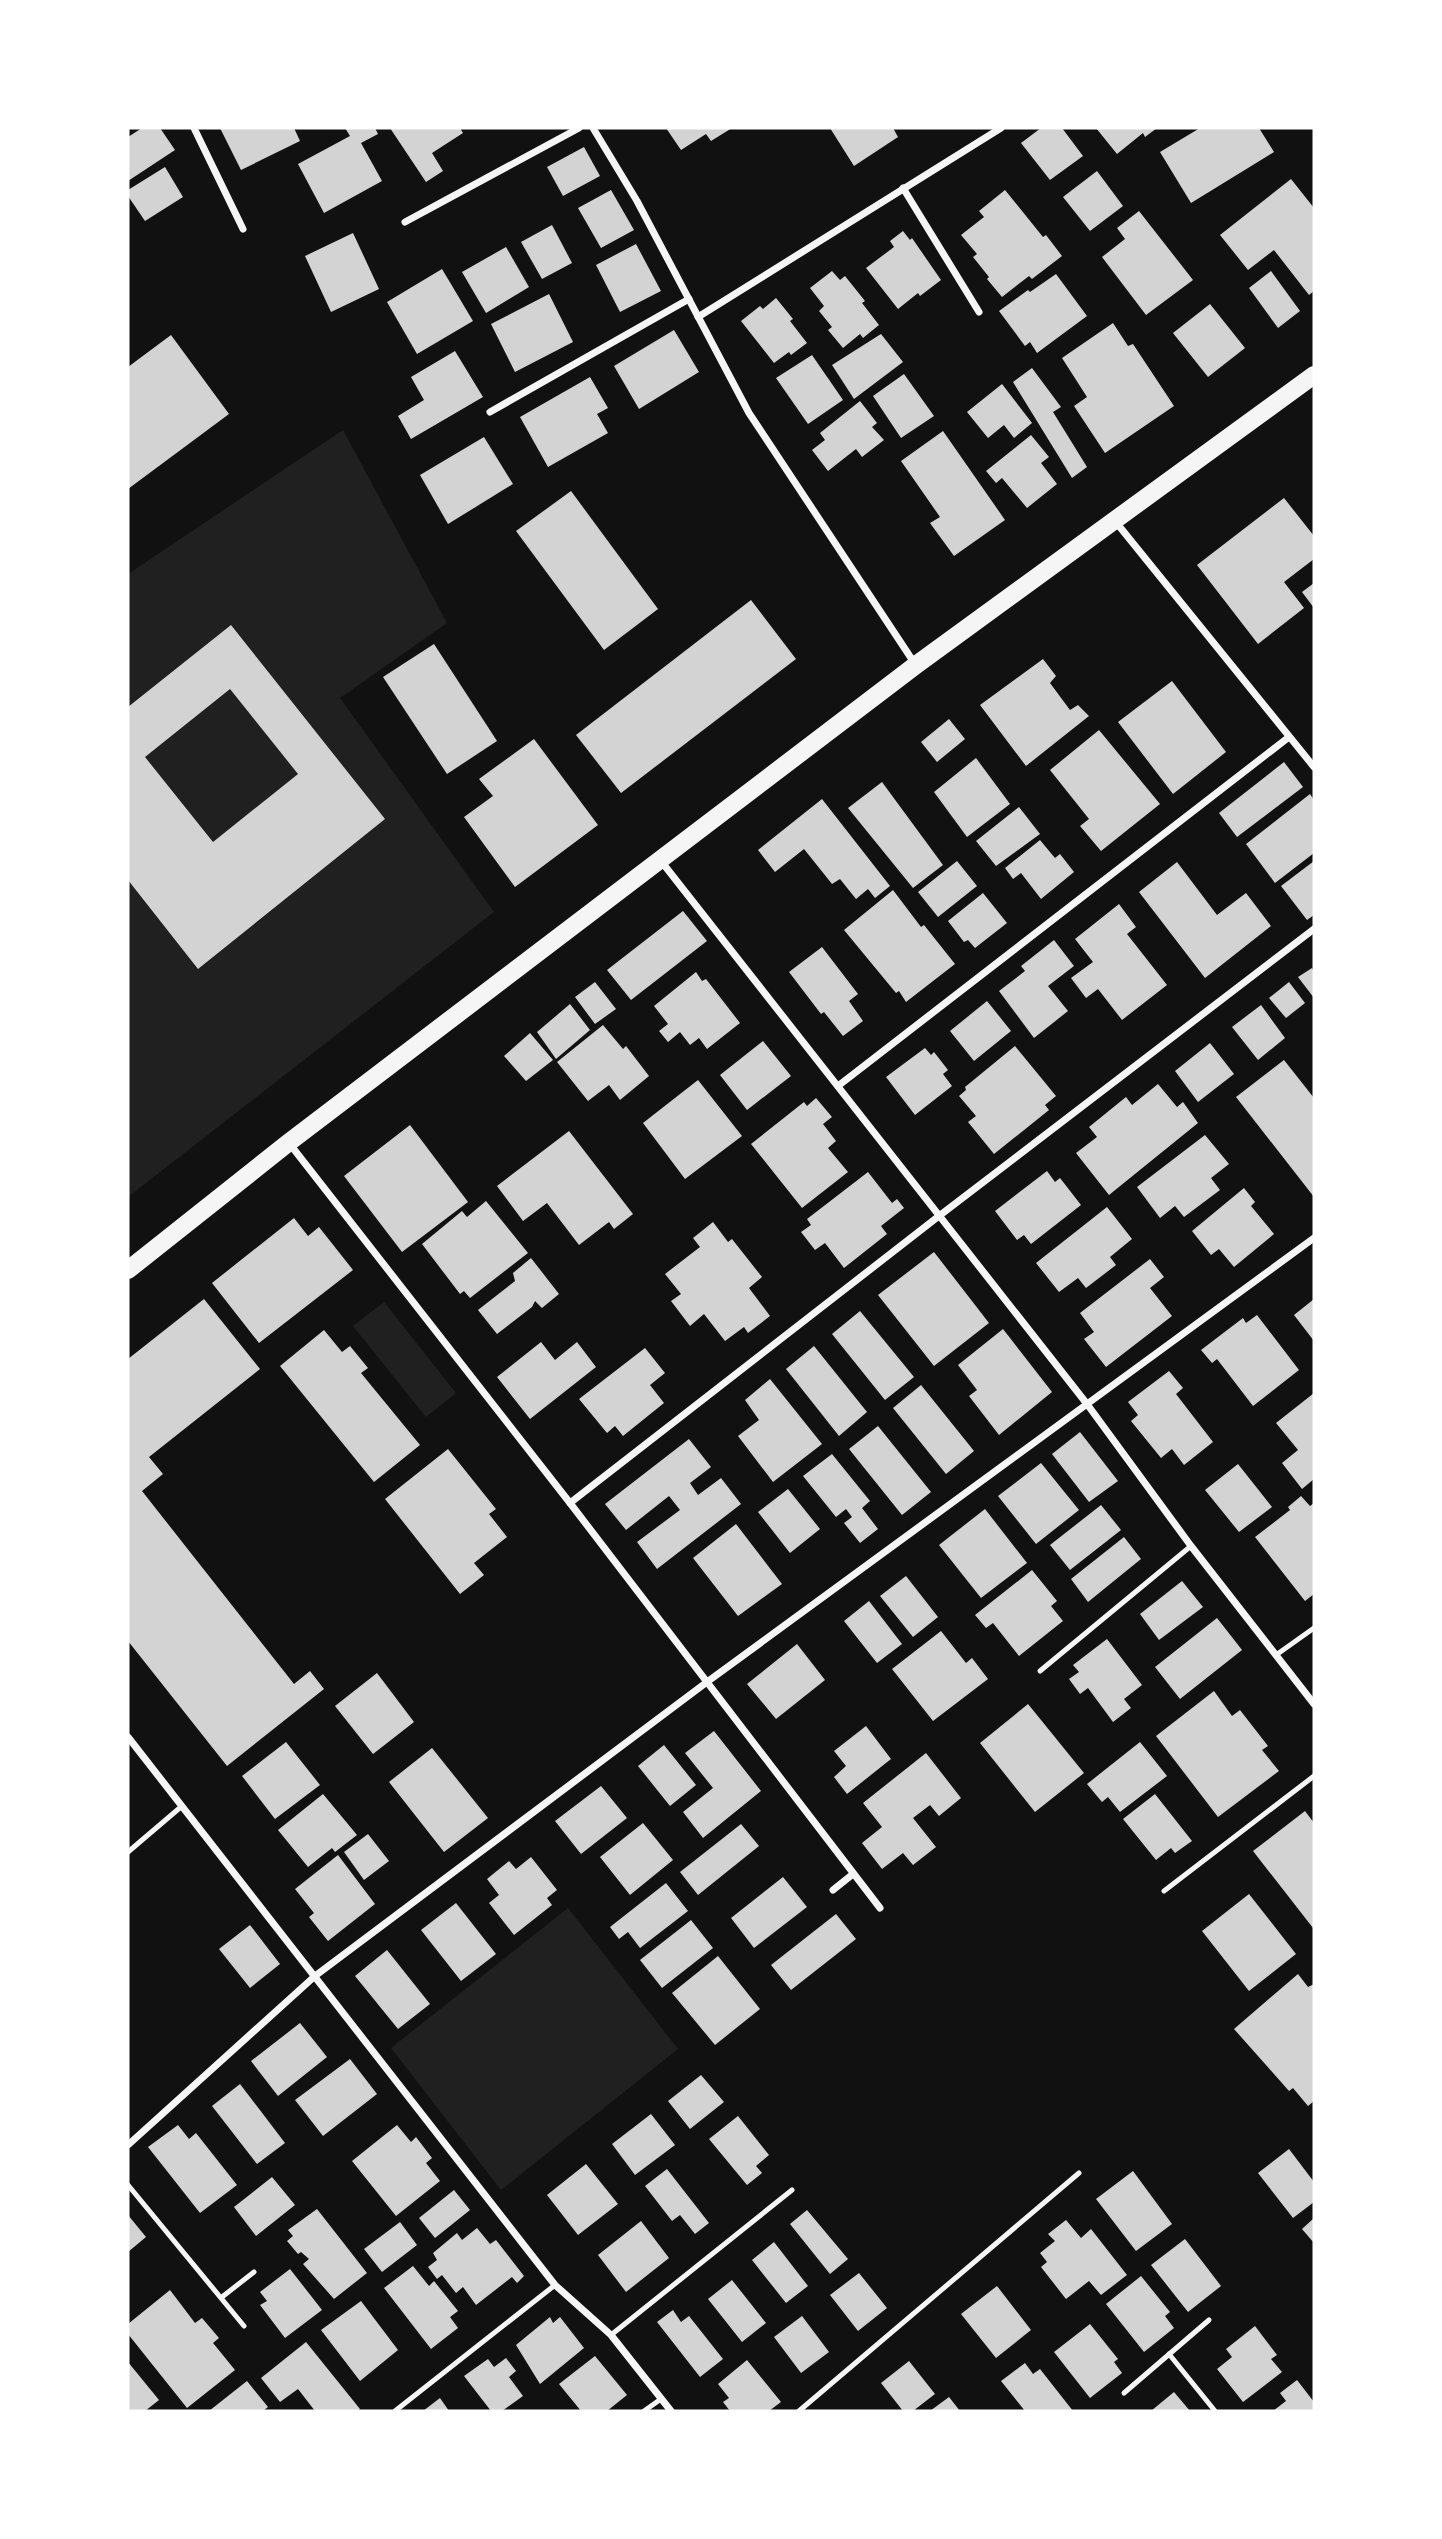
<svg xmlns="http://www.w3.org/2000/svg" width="1442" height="2539" viewBox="0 0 1442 2539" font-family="'Sofia Sans Condensed',sans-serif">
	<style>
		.green { fill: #202020 }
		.building { fill: #d3d3d3; fill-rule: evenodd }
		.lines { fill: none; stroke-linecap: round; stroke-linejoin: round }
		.service { stroke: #f5f5f5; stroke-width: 5 }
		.minor { stroke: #f5f5f5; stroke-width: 7 }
		.primary { stroke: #f5f5f5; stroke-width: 18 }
	</style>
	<rect width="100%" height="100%" fill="#111"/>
	<g class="green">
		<polygon points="343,430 447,623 340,698 494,912 128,1197 128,574"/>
		<polygon points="384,1302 456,1393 426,1417 353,1326"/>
		<polygon points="568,1908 678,2049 501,2190 391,2048"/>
	</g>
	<g class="building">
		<polygon points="142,128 160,128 175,150 128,181 128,137"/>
		<polygon points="220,128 294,128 300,141 241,170"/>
		<polygon points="345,128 375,128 378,134 361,143 382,181 324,213 298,164 350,136"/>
		<polygon points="390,128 460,128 463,133 432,153 443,171 426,182"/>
		<polygon points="666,128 732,128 711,141 706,134 681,150"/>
		<polygon points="830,128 893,128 898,137 854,166"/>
		<polygon points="1041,128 1062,128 1083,156 1050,180 1021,143"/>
		<polygon points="1096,128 1157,128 1145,137 1143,133 1117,154"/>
		<polygon points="1200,128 1259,128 1274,152 1191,203 1160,152"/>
		<polygon points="584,147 600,176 563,196 547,167"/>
		<polygon points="165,167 183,197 145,221 128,196 128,190"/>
		<polygon points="1097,171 1123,206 1090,231 1063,197"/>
		<polygon points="1291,179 1314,208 1314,291 1309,295 1274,250 1248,270 1220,235"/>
		<polygon points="611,190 634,230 601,248 578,208"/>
		<polygon points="1005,190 1043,237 1046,235 1062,256 1032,279 1029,276 1002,297 987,279 989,277 973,257 977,254 961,235 984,217 979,211"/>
		<polygon points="1139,211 1193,280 1146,315 1102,257 1125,239 1117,228"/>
		<polygon points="552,225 572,263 542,279 521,242"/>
		<polygon points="903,231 910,240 912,238 941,280 920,296 918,293 898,309 866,268 894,247 890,241"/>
		<polygon points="353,233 379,289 331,312 305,256"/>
		<polygon points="636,244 661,291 620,312 596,265"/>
		<polygon points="506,247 529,287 486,313 462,272"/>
		<polygon points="442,269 473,321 417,354 387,302"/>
		<polygon points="832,271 840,280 845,276 865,301 862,303 879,325 863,338 860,334 843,348 828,330 832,327 819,311 824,306 810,288"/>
		<polygon points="1271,271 1300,311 1278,328 1249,288"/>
		<polygon points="1056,274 1087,316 1037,353 1030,342 1025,346 999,311 1028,290 1030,292"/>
		<polygon points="549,294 573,342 515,372 491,324"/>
		<polygon points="776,298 793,319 790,321 807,343 791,355 789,352 774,363 741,321 760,306 763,309"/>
		<polygon points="1210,304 1245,348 1208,377 1173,333"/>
		<polygon points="1113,323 1128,346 1133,344 1174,406 1105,453 1074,406 1087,397 1062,358"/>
		<polygon points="674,330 699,372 639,409 614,366"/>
		<polygon points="881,334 903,362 854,399 832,365"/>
		<polygon points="171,335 229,414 128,489 128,367"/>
		<polygon points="455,351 483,397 411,439 398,416 424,400 411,377"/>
		<polygon points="812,355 843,400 808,424 776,378"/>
		<polygon points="1032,368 1061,407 1053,412 1087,467 1072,478 1013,382"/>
		<polygon points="904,374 934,416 901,438 873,396"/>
		<polygon points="590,377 608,408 597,414 608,433 548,467 520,417"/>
		<polygon points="1002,384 1032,423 1014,438 1004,425 988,438 967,412"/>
		<polygon points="860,401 877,423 872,427 884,440 862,457 856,449 828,471 812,450 825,440 820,433"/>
		<polygon points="943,431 1005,520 954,556 930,523 940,517 901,461"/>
		<polygon points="1031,435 1049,457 1041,463 1057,484 1027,508 1002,478 996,483 986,471"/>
		<polygon points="484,437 513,484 448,524 420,475"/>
		<polygon points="571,491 658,609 604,650 516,531"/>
		<polygon points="1284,498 1314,536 1314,559 1284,582 1304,608 1258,644 1197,565"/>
		<polygon points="1314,583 1314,608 1302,592"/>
		<polygon points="751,600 796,659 621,793 576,735"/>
		<path d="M231,625L385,819L198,969L128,880V707ZM230,689L298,774L213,842L145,757Z"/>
		<polygon points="434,644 497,741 447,774 383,677"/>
		<polygon points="1043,659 1056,676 1050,683 1070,710 1078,705 1089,716 1026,766 980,705"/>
		<polygon points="1172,681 1226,752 1173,794 1118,722"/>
		<polygon points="949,719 965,739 937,762 921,742"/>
		<polygon points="1099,730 1160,804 1101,851 1080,826 1089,819 1050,770"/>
		<polygon points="534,739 598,825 515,887 464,817 493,796 479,779"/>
		<polygon points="976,758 1010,804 967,837 934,792"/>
		<polygon points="1284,762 1303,787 1237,837 1219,813"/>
		<polygon points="882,782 943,865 913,888 848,808"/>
		<polygon points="1310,794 1314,800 1314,853 1275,883 1246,844"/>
		<polygon points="822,799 890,886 875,898 868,889 856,899 840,879 832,884 804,849 775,872 758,850"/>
		<polygon points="1019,807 1040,834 996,866 976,841"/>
		<polygon points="1040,840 1055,858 1060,854 1074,872 1041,899 1021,873 1013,879 1005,868"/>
		<polygon points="957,861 977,886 938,917 918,892"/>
		<polygon points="1314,861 1314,915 1307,920 1281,886"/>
		<polygon points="1177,862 1217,915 1246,893 1271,926 1205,978 1139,892"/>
		<polygon points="893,890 921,927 924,925 955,964 906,1002 899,991 896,993 844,930"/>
		<polygon points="983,893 1007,923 975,948 968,940 964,942 948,921"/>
		<polygon points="1119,904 1136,927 1127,934 1167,985 1122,1020 1098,989 1086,998 1071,978 1093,962 1075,939"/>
		<polygon points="683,911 707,941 631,1000 607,970"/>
		<polygon points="1054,940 1074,966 1048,986 1068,1011 1034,1038 999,991 1025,971 1021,966"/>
		<polygon points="822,947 858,994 849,1001 863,1021 843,1036 824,1012 821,1014 789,972"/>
		<polygon points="1312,968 1314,972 1314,998 1298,977"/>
		<polygon points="696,972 702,981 706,979 740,1023 707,1049 699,1038 690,1045 680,1032 668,1042 659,1031 668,1024 654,1006"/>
		<polygon points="595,982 616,1009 595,1024 575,997"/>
		<polygon points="1289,982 1305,1003 1286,1018 1269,998"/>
		<polygon points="987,1001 1011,1031 974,1061 950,1031"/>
		<polygon points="570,1004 590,1030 556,1059 537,1032"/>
		<polygon points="1261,1005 1285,1038 1258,1060 1232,1027"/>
		<polygon points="603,1025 623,1049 626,1046 649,1076 620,1100 609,1085 588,1101 557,1062"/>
		<polygon points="530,1033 553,1060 526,1081 504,1056"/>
		<polygon points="763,1041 791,1076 747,1110 720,1075"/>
		<polygon points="1210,1043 1234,1074 1198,1102 1175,1071"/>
		<polygon points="1015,1046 1056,1096 1045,1105 1049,1110 994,1154 968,1122 976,1116 959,1096 966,1090 965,1087"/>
		<polygon points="925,1048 931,1055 934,1052 948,1070 943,1074 952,1086 915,1115 886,1077"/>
		<polygon points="1284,1060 1314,1098 1314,1197 1236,1097"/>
		<polygon points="698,1080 742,1136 685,1179 643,1123"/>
		<polygon points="1158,1084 1177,1107 1183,1102 1198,1123 1109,1195 1076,1153 1097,1137 1089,1127 1126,1097 1132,1105"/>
		<polygon points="816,1098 832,1117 823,1124 836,1141 828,1148 848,1172 802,1208 751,1144 804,1102 807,1106"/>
		<polygon points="410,1125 468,1202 402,1252 344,1176"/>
		<polygon points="569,1131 633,1214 614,1229 609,1222 579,1245 547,1203 523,1221 497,1186"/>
		<polygon points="1205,1135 1229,1164 1211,1178 1220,1190 1184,1217 1175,1206 1160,1218 1137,1187"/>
		<polygon points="1047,1171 1055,1182 1060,1178 1081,1205 1031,1244 1024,1235 1017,1240 995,1211"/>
		<polygon points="868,1172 892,1203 897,1199 904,1208 881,1226 887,1234 844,1268 825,1243 815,1250 801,1232 811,1225 807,1219"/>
		<polygon points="1244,1188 1255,1202 1251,1206 1274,1234 1234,1267 1219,1249 1211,1255 1192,1231"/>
		<polygon points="486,1201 528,1253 470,1298 464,1291 460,1294 422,1244 462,1211 467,1217"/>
		<polygon points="1107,1207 1132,1239 1110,1257 1116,1265 1086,1288 1078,1278 1059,1292 1036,1263"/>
		<polygon points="294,1218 308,1236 319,1227 353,1270 259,1343 212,1283"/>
		<polygon points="713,1222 728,1242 732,1239 762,1277 749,1288 770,1316 748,1333 744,1327 725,1341 704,1314 690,1326 671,1301 681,1294 665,1274 700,1247 693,1238"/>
		<polygon points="934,1252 989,1323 934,1366 878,1295"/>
		<polygon points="531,1258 559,1294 542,1308 535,1301 532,1307 497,1334 478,1310 515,1281 513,1273"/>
		<polygon points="1150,1259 1164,1277 1150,1288 1172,1316 1106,1367 1084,1339 1094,1332 1080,1313"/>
		<polygon points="204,1299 260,1369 149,1457 163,1474 142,1491 294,1684 310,1671 324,1689 227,1766 128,1641 128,1359"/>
		<polygon points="1314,1299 1314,1341 1294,1315"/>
		<polygon points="860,1311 914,1377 885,1400 832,1334"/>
		<polygon points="1257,1315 1299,1370 1253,1406 1217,1359 1212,1363 1201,1350 1243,1318 1246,1323"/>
		<polygon points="1003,1329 1052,1392 999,1435 969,1396 977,1390 958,1365"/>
		<polygon points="324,1330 342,1352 350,1346 368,1368 361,1373 420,1445 374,1482 280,1366"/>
		<polygon points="541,1342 555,1360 577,1342 596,1367 530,1419 497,1377"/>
		<polygon points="814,1346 867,1412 839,1436 786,1369"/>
		<polygon points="645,1348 665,1373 650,1385 664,1403 623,1436 615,1426 607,1433 579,1399"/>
		<polygon points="1169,1371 1183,1388 1176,1394 1213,1442 1184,1465 1172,1449 1161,1458 1131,1421 1138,1415 1128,1402"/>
		<polygon points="770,1379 822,1444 773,1482 738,1436 759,1420 745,1400"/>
		<polygon points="921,1385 974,1451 946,1474 893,1408"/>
		<polygon points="1314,1393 1314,1479 1302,1489 1282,1463 1298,1450 1276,1423"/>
		<polygon points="878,1426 931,1492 902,1515 849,1449"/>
		<polygon points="1080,1432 1118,1481 1089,1502 1052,1454"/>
		<polygon points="689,1439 711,1467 690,1483 698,1495 721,1478 741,1504 657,1569 637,1542 680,1510 669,1496 626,1530 605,1504"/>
		<polygon points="448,1449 496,1509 489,1514 507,1537 474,1563 484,1575 460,1594 385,1499"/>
		<polygon points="832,1454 870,1501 862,1508 878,1529 860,1543 844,1523 852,1517 846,1509 836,1517 803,1476"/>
		<polygon points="1041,1463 1079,1510 1036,1544 998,1496"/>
		<polygon points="1238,1464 1272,1507 1239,1532 1205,1490"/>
		<polygon points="788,1489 820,1529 790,1553 758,1512"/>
		<polygon points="1301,1496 1310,1506 1314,1503 1314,1594 1305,1601 1255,1537 1290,1510 1288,1507"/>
		<polygon points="1101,1505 1121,1530 1070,1570 1050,1545"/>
		<polygon points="985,1509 1027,1563 981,1598 939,1545"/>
		<polygon points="736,1524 782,1584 738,1616 693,1558"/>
		<polygon points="1124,1537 1141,1559 1088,1602 1071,1579"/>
		<polygon points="1032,1570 1057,1601 1051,1606 1063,1621 1019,1656 993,1623 986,1628 975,1615"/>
		<polygon points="906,1576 938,1617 913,1637 880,1596"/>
		<polygon points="1182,1581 1203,1607 1159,1640 1140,1614"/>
		<polygon points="869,1601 902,1644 877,1663 844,1621"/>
		<polygon points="1217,1618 1242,1650 1180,1699 1155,1667"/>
		<polygon points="941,1631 966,1663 972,1658 988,1679 933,1721 892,1669"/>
		<polygon points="1107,1639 1142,1685 1124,1699 1131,1708 1113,1722 1088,1688 1080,1694 1069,1679 1079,1672 1073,1665"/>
		<polygon points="797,1644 825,1680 776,1719 747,1684"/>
		<polygon points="377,1673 414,1722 373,1754 335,1706"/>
		<polygon points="1214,1691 1232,1716 1240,1710 1268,1746 1262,1750 1279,1771 1218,1817 1156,1736"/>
		<polygon points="1028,1704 1084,1773 1035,1812 980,1743"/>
		<polygon points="866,1726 891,1759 847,1794 834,1777 846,1766 834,1751"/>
		<polygon points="714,1731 761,1791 703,1838 683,1812 713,1788 685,1753"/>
		<polygon points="286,1742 320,1785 275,1819 242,1776"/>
		<polygon points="1140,1742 1167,1776 1120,1812 1108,1797 1102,1802 1087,1784"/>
		<polygon points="664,1745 696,1785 670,1806 638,1766"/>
		<polygon points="432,1748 488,1818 444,1852 389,1782"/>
		<polygon points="926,1753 961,1798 939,1816 930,1805 913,1818 936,1847 913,1865 903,1853 882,1869 862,1843 882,1827 863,1803"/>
		<polygon points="601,1786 627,1818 581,1854 555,1821"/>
		<polygon points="323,1794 357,1835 335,1852 332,1848 308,1867 278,1830"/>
		<polygon points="1155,1794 1192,1841 1175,1853 1171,1848 1156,1860 1123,1819"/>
		<polygon points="1305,1811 1314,1823 1313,1928 1253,1851"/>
		<polygon points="643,1823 673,1860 630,1895 600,1857"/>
		<polygon points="741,1824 759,1846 698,1895 680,1872"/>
		<polygon points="368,1834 389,1861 364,1880 344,1852"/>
		<polygon points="338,1855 375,1904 328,1941 309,1917 314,1913 295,1889"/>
		<polygon points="531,1857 557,1890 547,1898 552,1905 514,1935 489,1903 499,1895 487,1879 509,1861 516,1869"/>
		<polygon points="783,1877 807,1907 754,1948 731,1918"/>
		<polygon points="666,1883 688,1911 640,1948 628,1932 619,1939 610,1927"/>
		<polygon points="1249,1894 1296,1954 1249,1991 1202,1931"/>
		<polygon points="456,1903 496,1954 461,1981 421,1930"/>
		<polygon points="836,1914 856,1939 791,1990 771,1965"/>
		<polygon points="691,1920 713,1948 662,1988 640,1960"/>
		<polygon points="250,1925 280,1964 250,1988 219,1949"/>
		<polygon points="387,1950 430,2004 398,2029 355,1976"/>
		<polygon points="718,1956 760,2009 715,2045 672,1993"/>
		<polygon points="1298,1974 1308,1987 1314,1984 1314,2101 1308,2106 1293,2088 1289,2091 1234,2029"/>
		<polygon points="300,2023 327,2057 278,2096 251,2061"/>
		<polygon points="350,2059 377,2094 323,2136 295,2100"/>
		<polygon points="701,2075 724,2102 690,2129 668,2101"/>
		<polygon points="240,2084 285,2143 257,2164 212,2106"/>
		<polygon points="651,2114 675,2145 635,2175 612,2144"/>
		<polygon points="738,2116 769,2155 756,2166 762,2173 747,2185 709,2139"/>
		<polygon points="178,2125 189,2139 196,2133 237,2185 200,2213 148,2147"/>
		<polygon points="397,2125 411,2142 416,2137 432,2158 426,2163 440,2181 396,2216 352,2161"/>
		<polygon points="1289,2149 1314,2182 1314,2202 1293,2218 1258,2173"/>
		<polygon points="586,2164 618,2204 578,2235 547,2195"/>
		<polygon points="667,2169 709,2223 695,2234 680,2215 672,2221 645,2186"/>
		<polygon points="1133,2171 1172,2224 1136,2251 1096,2199"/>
		<polygon points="272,2177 295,2205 256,2236 234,2207"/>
		<polygon points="454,2190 470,2210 435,2238 419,2218"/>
		<polygon points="317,2209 367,2273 334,2299 303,2264 309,2259 301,2252 298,2254 287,2241 293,2236 288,2230"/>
		<polygon points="807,2210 848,2259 830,2274 790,2224"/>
		<polygon points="128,2215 146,2237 128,2252"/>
		<polygon points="1314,2218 1314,2243 1302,2229"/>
		<polygon points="1066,2220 1081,2238 1091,2229 1127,2275 1101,2295 1089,2281 1066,2299 1041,2267 1047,2262 1040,2253 1055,2241 1048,2234"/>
		<polygon points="641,2221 669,2258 626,2292 598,2255"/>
		<polygon points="400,2222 417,2245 382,2272 364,2249"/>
		<polygon points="477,2228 490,2244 496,2240 524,2276 517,2283 512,2277 476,2305 463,2287 456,2293 442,2275 437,2279 428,2267 437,2260 433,2253 457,2233 462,2240"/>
		<polygon points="1185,2239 1221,2286 1188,2312 1151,2265"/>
		<polygon points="774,2242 808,2286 786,2303 752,2260"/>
		<polygon points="413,2266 429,2286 434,2281 458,2311 450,2317 458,2328 431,2349 384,2288"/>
		<polygon points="290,2269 322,2310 285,2338 260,2305 267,2301 260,2292"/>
		<polygon points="859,2273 887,2308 858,2331 830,2295"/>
		<polygon points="1141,2276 1170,2312 1165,2316 1174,2328 1144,2352 1106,2304"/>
		<polygon points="732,2280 766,2323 742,2342 708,2299"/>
		<polygon points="997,2286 1031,2330 996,2358 961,2314"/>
		<polygon points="170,2290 195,2323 202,2318 219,2338 213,2343 235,2370 187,2408 128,2334 128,2324"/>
		<polygon points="361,2301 398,2350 360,2381 321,2330"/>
		<polygon points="673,2310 681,2322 689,2316 723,2359 700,2377 657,2322"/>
		<polygon points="802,2316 829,2352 801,2373 774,2337"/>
		<polygon points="550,2317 553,2323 560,2317 584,2348 540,2384 516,2345"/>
		<polygon points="1090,2324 1118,2359 1114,2362 1122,2373 1090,2398 1054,2352"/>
		<polygon points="1255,2326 1277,2355 1271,2359 1282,2372 1243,2402 1217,2369 1232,2357 1226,2349"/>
		<polygon points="306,2342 360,2409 357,2411 315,2411 298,2389 280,2402 261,2378"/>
		<polygon points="595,2356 627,2395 607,2411 581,2411 559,2384"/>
		<polygon points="506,2358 516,2371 509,2377 523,2396 502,2411 491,2411 464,2376 488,2359 494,2367"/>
		<polygon points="747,2360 781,2402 769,2411 730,2411 723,2402 729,2398 718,2384"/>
		<polygon points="909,2361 935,2394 913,2411 903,2411 881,2383"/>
		<polygon points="128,2362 159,2400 145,2411 128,2411"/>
		<polygon points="1025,2363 1033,2374 1040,2369 1073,2411 1025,2411 1001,2381"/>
		<polygon points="1297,2380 1314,2402 1314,2411 1273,2411 1286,2401 1280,2393"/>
		<polygon points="247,2381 268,2407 263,2411 209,2411"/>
		<polygon points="1174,2392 1190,2411 1151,2411"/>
		<polygon points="949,2397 960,2411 930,2411"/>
		<polygon points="440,2398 449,2411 423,2411"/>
	</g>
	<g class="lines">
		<g class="service">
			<polyline points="1276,1655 1314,1628"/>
			<polyline points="1040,1671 1191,1546"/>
			<polyline points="128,1852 182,1806"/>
			<polyline points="1164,1891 1314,1776"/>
			<polyline points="128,2185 244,2326"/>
			<polyline points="222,2297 254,2272"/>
			<polyline points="611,2335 792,2190"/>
			<polyline points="1169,2354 1215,2411"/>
			<polyline points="1124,2393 1209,2320"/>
			<polyline points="395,2411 555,2285"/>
			<polyline points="644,2411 661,2399"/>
			<polyline points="799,2411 1079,2173"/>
		</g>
		<g class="minor">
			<polyline points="194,128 243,229"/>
			<polyline points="593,128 637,201 749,413 915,664"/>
			<polyline points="903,188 979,312"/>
			<polyline points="405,222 579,128"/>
			<polyline points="698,317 1001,128"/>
			<polyline points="490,412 689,299"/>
			<polyline points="1115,521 1314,767"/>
			<polyline points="661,861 1087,1404 1191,1546 1314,1704"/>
			<polyline points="838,1086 1289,737"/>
			<polyline points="289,1143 570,1503 880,1908"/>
			<polyline points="570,1503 939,1216 1314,929"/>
			<polyline points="128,1737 555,2285 611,2335 671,2411"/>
			<polyline points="833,1890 853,1874"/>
			<polyline points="128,2145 315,1976 707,1682 1314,1238"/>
		</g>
		<polyline class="primary" points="128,1270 288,1143 916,665 1314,375"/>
	</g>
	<rect width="1442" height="2539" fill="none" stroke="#ffffff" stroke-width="259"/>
</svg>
